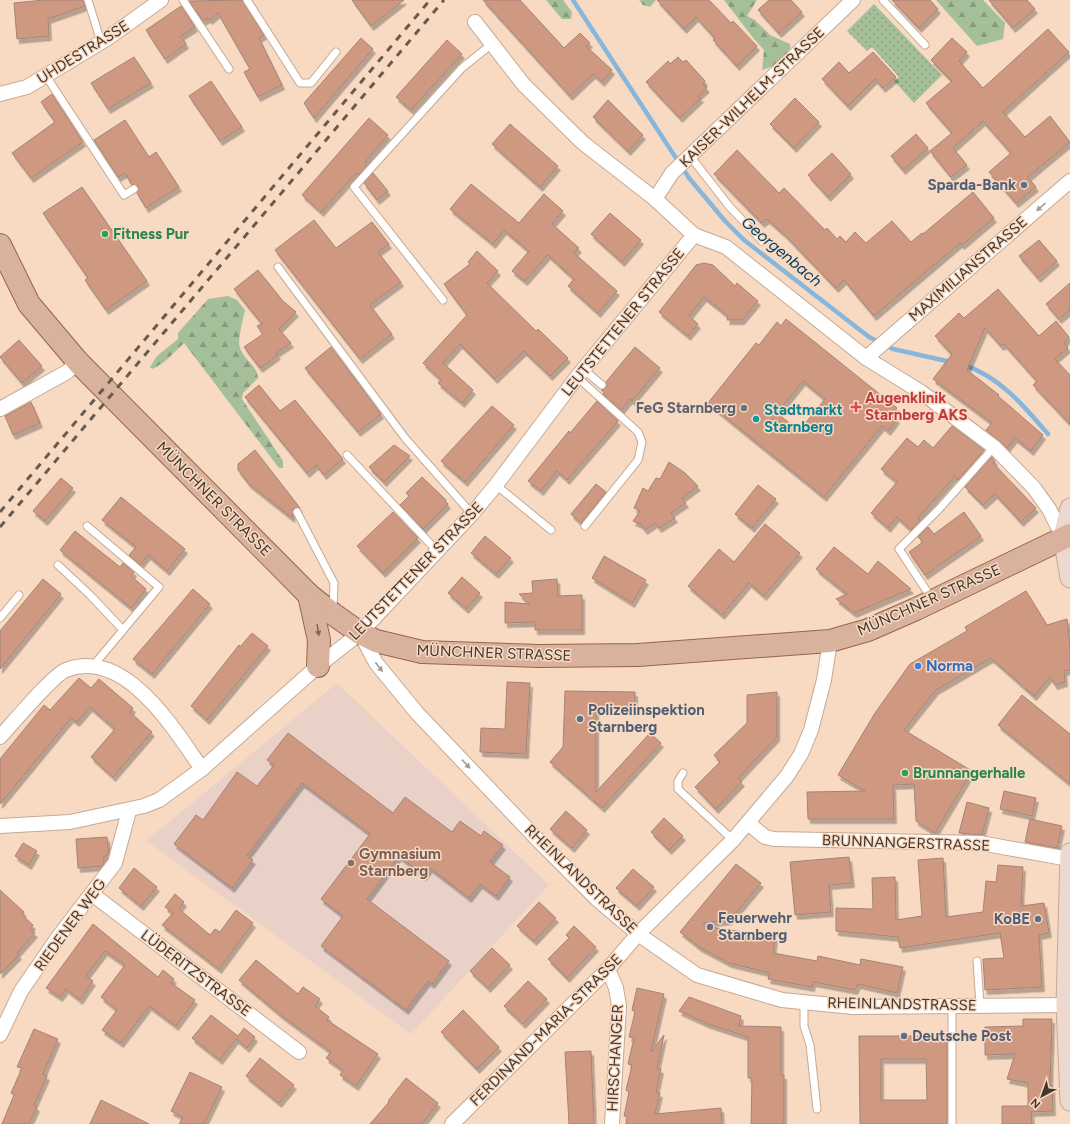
<svg xmlns="http://www.w3.org/2000/svg" width="1070" height="1124" viewBox="0 0 1070 1124" font-family="Figtree,sans-serif">
	<style>
		.education { fill: #e9d1c8 }
		.green { fill: url(#green-dots) }
		.forest { fill: url(#forest-firs) }
		.lines { fill: none; stroke-linecap: round; stroke-linejoin: round }
		.stream { stroke: #86b6db; stroke-width: 4.5 }
		.building { fill: #cf9881; stroke: #a58376; fill-rule: evenodd; filter: url(#shadow) }
		.lane-casing { stroke: #c6a993; stroke-width: 9 }
		.street-casing { stroke: #c6a993; stroke-width: 16 }
		.secondary-casing { stroke: #c6a993; stroke-width: 21 }
		.primary-casing { stroke: #94654b; stroke-width: 24 }
		.lane { stroke: #fff; stroke-width: 7 }
		.street { stroke: #fff; stroke-width: 14 }
		.secondary { stroke: #ecd8ce; stroke-width: 19 }
		.primary { stroke: #d9b29d; stroke-width: 22 }
		.rail { stroke: #6a5a4e; stroke-width: 3; stroke-dasharray: 7 7; stroke-linecap: butt }
		.oneway { fill: #a19b96 }
		.oneway2 { fill: #7f685a }
		.service-dot { fill: #5c6f8a; stroke: #f8dac3; stroke-width: 1.5 }
		.leisure-dot { fill: #2e9e5b; stroke: #f8dac3; stroke-width: 1.5 }
		.health-dot { fill: #e0444e; stroke: #f8dac3; stroke-width: 1.5 }
		.worship-dot { fill: #6b7280; stroke: #f8dac3; stroke-width: 1.5 }
		.culture-dot { fill: #0f9aa8; stroke: #f8dac3; stroke-width: 1.5 }
		.shop-dot { fill: #3f7fe0; stroke: #f8dac3; stroke-width: 1.5 }
		.education-dot { fill: #8d6e63; stroke: #f8dac3; stroke-width: 1.5 }
		.labels { text-anchor: middle; stroke-width: 3; stroke-linejoin: round; paint-order: stroke }
		.street-label { font-size: 15px; fill: #43372e; stroke: #f8dac3 }
		.service-label { font-size: 15px; font-weight: bold; fill: #4e5e75; stroke: #f8dac3; text-anchor: start }
		.leisure-label { font-size: 15px; font-weight: bold; fill: #27864d; stroke: #f8dac3; text-anchor: start }
		.health-label { font-size: 15px; font-weight: bold; fill: #be3a42; stroke: #f8dac3; text-anchor: start }
		.worship-label { font-size: 15px; font-weight: bold; fill: #5b616d; stroke: #f8dac3; text-anchor: end }
		.culture-label { font-size: 15px; font-weight: bold; fill: #0d838f; stroke: #f8dac3; text-anchor: start }
		.shop-label { font-size: 15px; font-weight: bold; fill: #366cbe; stroke: #f8dac3; text-anchor: start }
		.education-label { font-size: 15px; font-weight: bold; fill: #785e54; stroke: #f8dac3; text-anchor: start }
		.water-label { font-size: 16px; font-style: italic; fill: #023e62; stroke: #f8dac3 }
	</style>
	<defs>
		<pattern id="green-dots" width="8" height="8" patternUnits="userSpaceOnUse"><rect width="8" height="8" fill="#a4bf99"/><path d="M2 2h.1M6 6h.1" fill="none" stroke="#879c7d" stroke-width="1.8" stroke-linecap="round"/></pattern>
		<pattern id="forest-firs" width="22" height="20" patternUnits="userSpaceOnUse"><rect width="22" height="20" fill="#a4bf99"/><path d="M5 1l3.5 6h-7zM16 11l3.5 6h-7z" fill="#879c7d"/></pattern>
		<filter id="shadow"><feDropShadow dx="2.5" dy="4.5" stdDeviation="0" flood-color="#0004"/></filter>
	</defs>
	<rect width="100%" height="100%" fill="#f8dac3"/>
	<polygon class="education" points="337,683 549,885 411,1034 146,841"/>
	<polygon class="green" points="874,4 942,75 914,103 894,81 899,77 872,47 867,51 847,31"/>
	<g class="forest">
		<polygon points="546,0 563,0 572,12 571,19 562,19"/>
		<polygon points="639,0 656,0 650,7 643,5"/>
		<polygon points="724,0 757,0 747,16 755,20 770,35 790,44 791,60 762,70 764,50 754,39"/>
		<polygon points="936,0 983,0 1005,23 1003,39 977,46"/>
		<path d="M228,296L237,300L245,310C243,319 237,341 240,348C244,360 257,365 258,378L243,393L242,399L283,461V468H279L184,343C174,352 165,364 152,369L150,367L157,356L178,339V333L208,299Z"/>
	</g>
	<g class="lines">
		<g class="stream">
			<polyline points="573,0 689,178 725,221 744,240 869,337 893,349 951,362"/>
			<path d="M964,365C1000,377 1024,406 1048,434"/>
		</g>
	</g>
	<g class="building">
		<polygon points="44,0 83,0 85,6 48,19 49,36 17,39 14,3"/>
		<polygon points="242,0 264,35 259,38 282,85 258,97 244,72 250,69 218,13 210,20 208,18 203,21 189,1"/>
		<polygon points="352,0 404,0 371,26"/>
		<polygon points="483,0 520,0 564,48 580,33 590,43 586,46 612,70 602,82 593,74 570,96"/>
		<polygon points="657,0 709,0 731,23 733,21 757,46 737,66 713,40 715,38 696,17 684,29"/>
		<polygon points="769,0 791,0 802,12 779,33 758,10"/>
		<polygon points="892,0 930,0 938,9 919,28"/>
		<polygon points="989,0 1027,0 1035,9 1013,28"/>
		<polygon points="181,6 195,27 181,36 186,44 165,59 146,30"/>
		<polygon points="1048,29 1069,52 1003,112 1025,137 1050,116 1070,142 1028,177 1036,187 1016,203 989,172 1011,153 983,121 953,148 967,165 951,177 930,151 952,133 926,103 952,81 931,60 952,38 967,52 959,61 983,88"/>
		<polygon points="361,38 373,49 314,118 304,103"/>
		<polygon points="447,40 462,54 411,110 396,97"/>
		<polygon points="873,52 896,77 883,88 875,79 848,106 822,79 839,62 849,73"/>
		<polygon points="134,57 151,83 108,109 91,83"/>
		<polygon points="678,57 683,62 686,60 705,81 703,84 707,88 698,96 701,98 680,118 646,82 668,61 670,64"/>
		<polygon points="211,81 242,127 220,141 189,96"/>
		<polygon points="52,94 83,142 31,178 12,153 55,122 41,102"/>
		<polygon points="795,98 819,122 794,148 770,124"/>
		<polygon points="608,100 643,135 628,151 593,117"/>
		<polygon points="369,118 388,135 365,162 367,165 358,175 356,173 321,212 302,195"/>
		<polygon points="125,120 149,157 156,152 179,187 146,208 137,193 138,186 132,185 125,173 118,177 94,140"/>
		<polygon points="510,124 558,166 540,187 492,144"/>
		<polygon points="916,134 928,148 903,170 891,156"/>
		<polygon points="737,150 779,193 784,188 825,230 827,228 837,239 840,236 846,242 855,232 866,243 892,221 911,242 922,233 923,234 973,192 994,218 962,245 960,243 874,316 844,280 836,288 786,236 767,219 762,223 714,174"/>
		<polygon points="832,153 851,174 828,197 808,175"/>
		<polygon points="373,173 388,191 377,200 364,183"/>
		<polygon points="471,184 519,223 544,194 563,211 552,224 579,248 574,253 617,291 598,313 568,286 574,279 548,255 525,281 512,271 529,251 504,230 493,244 450,209"/>
		<polygon points="82,187 147,281 106,310 85,280 88,278 43,213"/>
		<polygon points="610,213 641,240 622,262 591,234"/>
		<polygon points="314,220 336,248 372,222 389,244 378,252 401,282 370,305 392,334 360,359 275,250"/>
		<polygon points="1039,240 1057,261 1038,278 1019,256"/>
		<polygon points="477,251 498,271 487,283 536,331 538,329 568,358 550,376 524,351 495,379 460,344 443,363 473,390 462,403 438,383 441,380 423,363 467,315 444,284 470,264 468,262"/>
		<polygon points="704,263 713,265 735,286 737,283 758,301 742,320 727,320 728,316 704,297 689,316 698,324 688,336 659,312 696,265"/>
		<polygon points="258,270 283,301 296,312 279,329 291,343 276,353 278,355 260,368 244,347 263,334 257,326 262,324 234,289"/>
		<polygon points="1070,283 1070,310 1059,319 1046,304"/>
		<polygon points="998,289 1039,336 1056,321 1069,337 1064,343 1068,348 1055,359 1070,375 1070,424 1033,385 1037,381 1004,344 1001,346 985,328 967,370 999,395 998,396 1043,435 1031,451 1015,438 1007,448 986,430 992,423 933,379 952,354 935,336 959,313 964,318"/>
		<path d="M786,319L897,408L892,414L897,419L888,431L882,426L824,497L708,403L756,343L759,345L777,322L781,326ZM803,381L825,399L799,431L777,413Z"/>
		<polygon points="19,340 42,366 22,383 0,357"/>
		<polygon points="331,347 381,414 358,432 305,368"/>
		<polygon points="635,347 660,368 632,401 630,399 621,410 603,394 604,392 601,390 606,388 606,382"/>
		<polygon points="259,385 280,411 295,400 343,459 324,475 316,465 307,473 245,397"/>
		<polygon points="597,401 618,421 567,480 557,471 541,491 528,481 569,431 570,433"/>
		<polygon points="31,402 40,423 13,435 5,416"/>
		<polygon points="492,406 514,425 465,482 441,461"/>
		<polygon points="952,426 984,450 958,480 955,476 918,518 920,520 911,530 897,517 888,528 871,513 897,482 881,469 907,438 918,447 924,440 933,448"/>
		<polygon points="394,445 410,456 384,482 369,467"/>
		<polygon points="255,450 300,508 293,509 292,518 249,484 238,470 238,464"/>
		<polygon points="992,457 995,461 993,463 1036,508 1021,522 995,494 983,505 965,487"/>
		<polygon points="669,462 685,473 698,486 682,498 686,503 671,513 675,518 659,528 655,523 645,530 640,524 633,521 640,511 634,508 643,488 648,491 656,478 660,479"/>
		<polygon points="422,477 446,500 445,501 448,504 423,529 400,505 409,496 406,493"/>
		<polygon points="61,478 73,488 45,521 33,511"/>
		<polygon points="596,484 606,492 581,523 571,514"/>
		<polygon points="758,485 776,499 752,528 735,514"/>
		<polygon points="121,497 185,549 167,571 148,555 140,565 129,555 136,547 102,520"/>
		<polygon points="393,512 418,538 383,573 357,546"/>
		<polygon points="964,512 981,536 925,575 909,552 923,542 918,537 928,527 934,534"/>
		<polygon points="765,524 800,553 764,596 749,583 722,615 688,586 719,549 734,562"/>
		<polygon points="75,531 120,567 123,563 134,572 131,576 146,589 131,608 60,550"/>
		<polygon points="485,536 511,558 496,574 471,553"/>
		<polygon points="834,547 868,574 878,561 911,589 854,613 836,599 847,594 816,569"/>
		<polygon points="604,556 646,580 632,603 592,578"/>
		<polygon points="462,577 480,593 466,609 448,593"/>
		<polygon points="43,579 61,594 0,669 0,631"/>
		<polygon points="557,579 558,596 582,595 582,630 535,630 535,622 505,623 505,602 530,604 519,594 533,593 532,581"/>
		<polygon points="193,589 210,604 152,674 133,659"/>
		<polygon points="1026,591 1047,625 1067,619 1070,645 1070,670 1064,671 1065,682 1055,685 1050,677 1034,696 991,658 936,690 904,730 972,771 935,833 916,821 914,784 893,785 894,819 808,819 807,792 865,791 838,775 875,713 910,664 967,631 965,627"/>
		<polygon points="252,633 268,646 207,720 191,706 239,645 240,647"/>
		<polygon points="79,678 91,688 99,679 133,708 130,712 152,732 113,777 91,757 115,729 90,707 77,722 71,718 0,804 0,759 44,705 50,710"/>
		<polygon points="507,682 530,683 526,754 480,752 481,728 505,729"/>
		<polygon points="565,691 635,692 635,711 596,709 596,792 650,733 661,743 602,808 550,762 563,747"/>
		<polygon points="777,692 777,737 738,778 742,782 716,809 695,787 720,762 714,755 747,723 747,695"/>
		<polygon points="1022,695 1070,734 1070,784 998,725"/>
		<polygon points="288,733 393,813 405,797 452,832 460,821 481,836 484,831 503,845 490,862 510,877 496,896 480,884 469,898 430,868 424,876 399,856 367,899 449,961 432,984 428,981 406,1010 321,946 343,916 321,899 370,834 302,783 247,856 253,860 232,888 174,844 196,815 203,820 237,772 257,786 274,765 267,760"/>
		<polygon points="1004,791 1036,798 1032,816 1000,809"/>
		<polygon points="967,802 989,808 982,835 959,833"/>
		<polygon points="566,811 587,830 572,848 550,829"/>
		<polygon points="664,818 683,836 669,850 651,832"/>
		<polygon points="1030,819 1062,826 1057,848 1025,842"/>
		<polygon points="107,837 109,854 104,857 104,863 102,866 78,868 76,839"/>
		<polygon points="23,843 37,851 29,865 15,856"/>
		<polygon points="849,857 852,883 829,885 831,912 795,915 790,862"/>
		<polygon points="943,858 946,917 983,912 986,881 996,882 998,865 1023,867 1021,906 1044,903 1049,933 1039,935 1042,987 985,990 983,959 1004,958 1000,933 900,948 898,937 836,931 836,908 873,909 872,878 895,877 896,920 922,916 918,860"/>
		<polygon points="736,864 761,883 730,920 704,923 704,926 775,937 773,953 817,961 818,956 860,965 861,959 903,967 897,993 858,984 855,990 813,982 812,987 768,979 770,973 729,963 699,947 680,932"/>
		<polygon points="134,868 157,887 141,906 119,888"/>
		<polygon points="633,869 654,887 637,906 616,888"/>
		<polygon points="0,890 24,912 22,915 33,925 30,929 35,933 17,953 19,955 0,974"/>
		<polygon points="175,894 184,902 179,909 210,935 215,929 220,932 236,910 253,923 219,969 162,925 173,913 165,907"/>
		<polygon points="539,902 556,918 534,941 517,926"/>
		<polygon points="93,924 158,977 163,970 174,979 171,983 195,1000 176,1026 149,1006 121,1043 102,1030 117,1010 101,997 125,965 105,951 86,976 93,981 80,1000 66,989 60,997 46,988"/>
		<polygon points="574,926 596,947 567,978 548,959 569,938 566,935"/>
		<polygon points="492,948 510,965 488,988 470,971"/>
		<polygon points="256,960 298,994 303,987 320,999 315,1006 329,1017 327,1020 378,1054 356,1086 340,1075 343,1070 326,1058 331,1052 282,1016 239,980"/>
		<polygon points="528,981 547,999 523,1024 504,1006"/>
		<polygon points="637,988 664,994 651,1052 664,1035 657,1068 661,1069 656,1092 660,1093 655,1114 721,1108 722,1124 626,1124 627,1117 624,1116 629,1092 626,1090 632,1065 628,1064 634,1038 629,1037 635,1012 632,1010"/>
		<polygon points="689,997 741,1016 739,1026 781,1027 781,1075 784,1075 784,1124 751,1124 752,1078 748,1078 748,1037 708,1024 679,1011"/>
		<polygon points="463,1010 499,1047 477,1069 441,1032"/>
		<polygon points="211,1015 238,1036 244,1028 255,1037 247,1048 236,1039 220,1060 192,1038"/>
		<polygon points="1023,1019 1052,1019 1050,1085 1052,1085 1053,1111 1031,1112 1032,1124 1002,1124 1002,1106 1028,1106 1028,1083 1007,1079 1015,1054 985,1055 985,1027 1023,1026"/>
		<polygon points="34,1029 58,1039 43,1074 47,1076 34,1105 37,1107 29,1124 2,1124 14,1095 11,1093 22,1068 17,1067"/>
		<path d="M859,1036H947V1124H860ZM881,1059H926L927,1100H881Z"/>
		<polygon points="591,1051 594,1124 569,1124 565,1052"/>
		<polygon points="260,1058 294,1085 279,1103 246,1076"/>
		<polygon points="190,1072 222,1087 204,1124 179,1124 183,1117 171,1111"/>
		<polygon points="406,1078 438,1103 422,1124 370,1124 389,1102 388,1101"/>
		<polygon points="101,1100 149,1124 90,1124"/>
	</g>
	<g class="lines">
		<defs>
			<g id="lane">
				<polyline points="88,0 101,42"/>
				<polyline points="183,0 229,69"/>
				<polyline points="247,0 300,83 311,83 336,52"/>
				<polyline points="883,0 925,45"/>
				<polyline points="46,76 124,195 134,189"/>
				<polyline points="690,156 729,206 762,241"/>
				<polyline points="278,267 405,438 472,514"/>
				<polyline points="443,300 354,187 462,68 493,43"/>
				<polyline points="583,369 602,385"/>
				<polyline points="577,377 638,432 642,442 638,460 585,526"/>
				<polyline points="347,455 437,551"/>
				<polyline points="496,485 551,530"/>
				<polyline points="297,512 334,583 333,608"/>
				<polyline points="87,526 159,587 93,666"/>
				<polyline points="58,565 90,595 123,630"/>
				<polyline points="932,599 899,549 940,508 994,447"/>
				<polyline points="0,618 19,595"/>
				<polyline points="683,773 678,781 678,789 733,840"/>
				<polyline points="977,961 980,1005"/>
				<polyline points="804,1002 804,1026 810,1045 817,1109"/>
				<polyline points="952,1006 952,1124"/>
			</g>
			<g id="street">
				<polyline points="475,22 524,85 583,143 655,199 694,235 726,247 866,358 921,392 994,447 1034,488 1049,509 1063,537"/>
				<polyline points="0,94 27,87 108,38 161,0"/>
				<polyline points="655,199 672,173 853,0"/>
				<polyline points="866,358 1070,181"/>
				<polyline points="0,409 67,372 78,362"/>
				<polyline points="360,633 376,663 417,713 536,838 599,901 638,934 697,975 782,1000 853,1007 1070,1005"/>
				<path d="M0,737C12,724 53,675 66,670C125,647 174,729 202,769"/>
				<polyline points="748,823 765,837 774,839 980,843 1069,859"/>
				<polyline points="0,826 70,822 144,806 159,800 202,769 318,666 360,633 472,514 496,485 577,377 694,235"/>
				<polyline points="92,894 299,1052"/>
				<polyline points="608,969 616,988 619,1006 612,1124"/>
				<polyline points="0,1035 21,991 59,936 115,863 129,811"/>
				<polyline points="452,1124 608,969 638,934 733,840 787,776 801,754 811,730 824,680 830,641"/>
			</g>
			<g id="secondary">
				<polyline points="1070,508 1063,537 1070,578"/>
				<polyline points="1070,853 1066,1005 1070,1101"/>
			</g>
			<g id="primary">
				<polyline points="0,245 29,304 78,362 309,595 333,614 360,633 376,641 422,652 539,656 638,655 830,641 868,630 916,609 1070,535"/>
				<polyline points="309,595 319,640 318,666"/>
			</g>
		</defs>
		<use href="#lane" class="lane-casing"/>
		<use href="#street" class="street-casing"/>
		<use href="#secondary" class="secondary-casing"/>
		<use href="#primary" class="primary-casing"/>
		<use href="#lane" class="lane"/>
		<use href="#street" class="street"/>
		<use href="#secondary" class="secondary"/>
		<use href="#primary" class="primary"/>
		<g class="rail">
			<polyline points="0,512 430,0"/>
			<polyline points="0,527 444,0"/>
		</g>
	</g>
	<defs><path id="oneway-solid" d="M-6-.8H1V-3.2L6.5 0L1 3.2V.8H-6Z"/></defs>
	<g class="oneway">
		<use href="#oneway-solid" transform="translate(1041 207) rotate(139)"/>
		<use href="#oneway-solid" transform="translate(379 667) rotate(53)"/>
		<use href="#oneway-solid" transform="translate(466 764) rotate(47)"/>
	</g>
	<use class="oneway2" href="#oneway-solid" transform="translate(318 630) rotate(81)"/>
	<g class="service-dot">
		<circle cx="1024" cy="185" r="4"/>
		<circle cx="580" cy="719" r="4"/>
		<circle cx="1038" cy="919" r="4"/>
		<circle cx="710" cy="927" r="4"/>
		<circle cx="904" cy="1036" r="4"/>
	</g>
	<g class="leisure-dot">
		<circle cx="105" cy="234" r="4"/>
		<circle cx="905" cy="773" r="4"/>
	</g>
	<path class="health-dot" d="M854 401h4v4h4v4h-4v4h-4v-4h-4v-4h4z"/>
	<circle class="worship-dot" cx="744" cy="408" r="4"/>
	<circle class="culture-dot" cx="756" cy="419" r="4"/>
	<circle class="shop-dot" cx="918" cy="666" r="4"/>
	<circle class="education-dot" cx="351" cy="863" r="4"/>
	<g class="labels">
		<g class="street-label">
			<text transform="translate(83 52) rotate(-32)" y="5">UHDESTRASSE</text>
			<text transform="translate(752 97) rotate(-44)" y="5">KAISER-WILHELM-STRASSE</text>
			<text transform="translate(968 269) rotate(-41)" y="5">MAXIMILIANSTRASSE</text>
			<text transform="translate(623 322) rotate(-51)" y="5">LEUTSTETTENER STRASSE</text>
			<text transform="translate(214 499) rotate(45)" y="5">MÜNCHNER STRASSE</text>
			<text transform="translate(416 571) rotate(-46)" y="5">LEUTSTETTENER STRASSE</text>
			<text transform="translate(929 600) rotate(-24)" y="5">MÜNCHNER STRASSE</text>
			<text transform="translate(494 653) rotate(2)" y="5">MÜNCHNER STRASSE</text>
			<text transform="translate(906 843) rotate(2)" y="5">BRUNNANGERSTRASSE</text>
			<text transform="translate(581 879) rotate(44)" y="5">RHEINLANDSTRASSE</text>
			<text transform="translate(70 925) rotate(-54)" y="5">RIEDENER WEG</text>
			<text transform="translate(196 973) rotate(37)" y="5">LÜDERITZSTRASSE</text>
			<text transform="translate(902 1004) rotate(1)" y="5">RHEINLANDSTRASSE</text>
			<text transform="translate(546 1030) rotate(-45)" y="5">FERDINAND-MARIA-STRASSE</text>
			<text transform="translate(615 1058) rotate(-87)" y="5">HIRSCHANGER</text>
		</g>
		<g class="service-label">
			<text x="1016" y="190" text-anchor="end">Sparda-Bank</text>
			<text x="588" y="715">Polizeiinspektion<tspan x="588" dy="17">Starnberg</tspan></text>
			<text x="718" y="923">Feuerwehr<tspan x="718" dy="17">Starnberg</tspan></text>
			<text x="1030" y="924" text-anchor="end">KoBE</text>
			<text x="912" y="1041">Deutsche Post</text>
		</g>
		<g class="leisure-label">
			<text x="113" y="239">Fitness Pur</text>
			<text x="913" y="778">Brunnangerhalle</text>
		</g>
		<g class="health-label">
			<text x="865" y="403">Augenklinik<tspan x="865" dy="17">Starnberg AKS</tspan></text>
		</g>
		<g class="worship-label">
			<text x="736" y="413">FeG Starnberg</text>
		</g>
		<g class="culture-label">
			<text x="764" y="415">Stadtmarkt<tspan x="764" dy="17">Starnberg</tspan></text>
		</g>
		<g class="shop-label">
			<text x="926" y="671">Norma</text>
		</g>
		<g class="education-label">
			<text x="359" y="859">Gymnasium<tspan x="359" dy="17">Starnberg</tspan></text>
		</g>
		<g class="water-label">
			<text transform="translate(782 251) rotate(40)" y="6">Georgenbach</text>
		</g>
	</g>
	<g transform="translate(1042 1096) rotate(221)" stroke="#f8dac3" stroke-width="3" paint-order="stroke">
	<path d="M0-3L7 15L0 10L-7 15Z" fill="#43372e"/>
	<text y="-6" font-size="11" font-weight="bold" text-anchor="middle" fill="#43372e">N</text>
	</g>
</svg>
